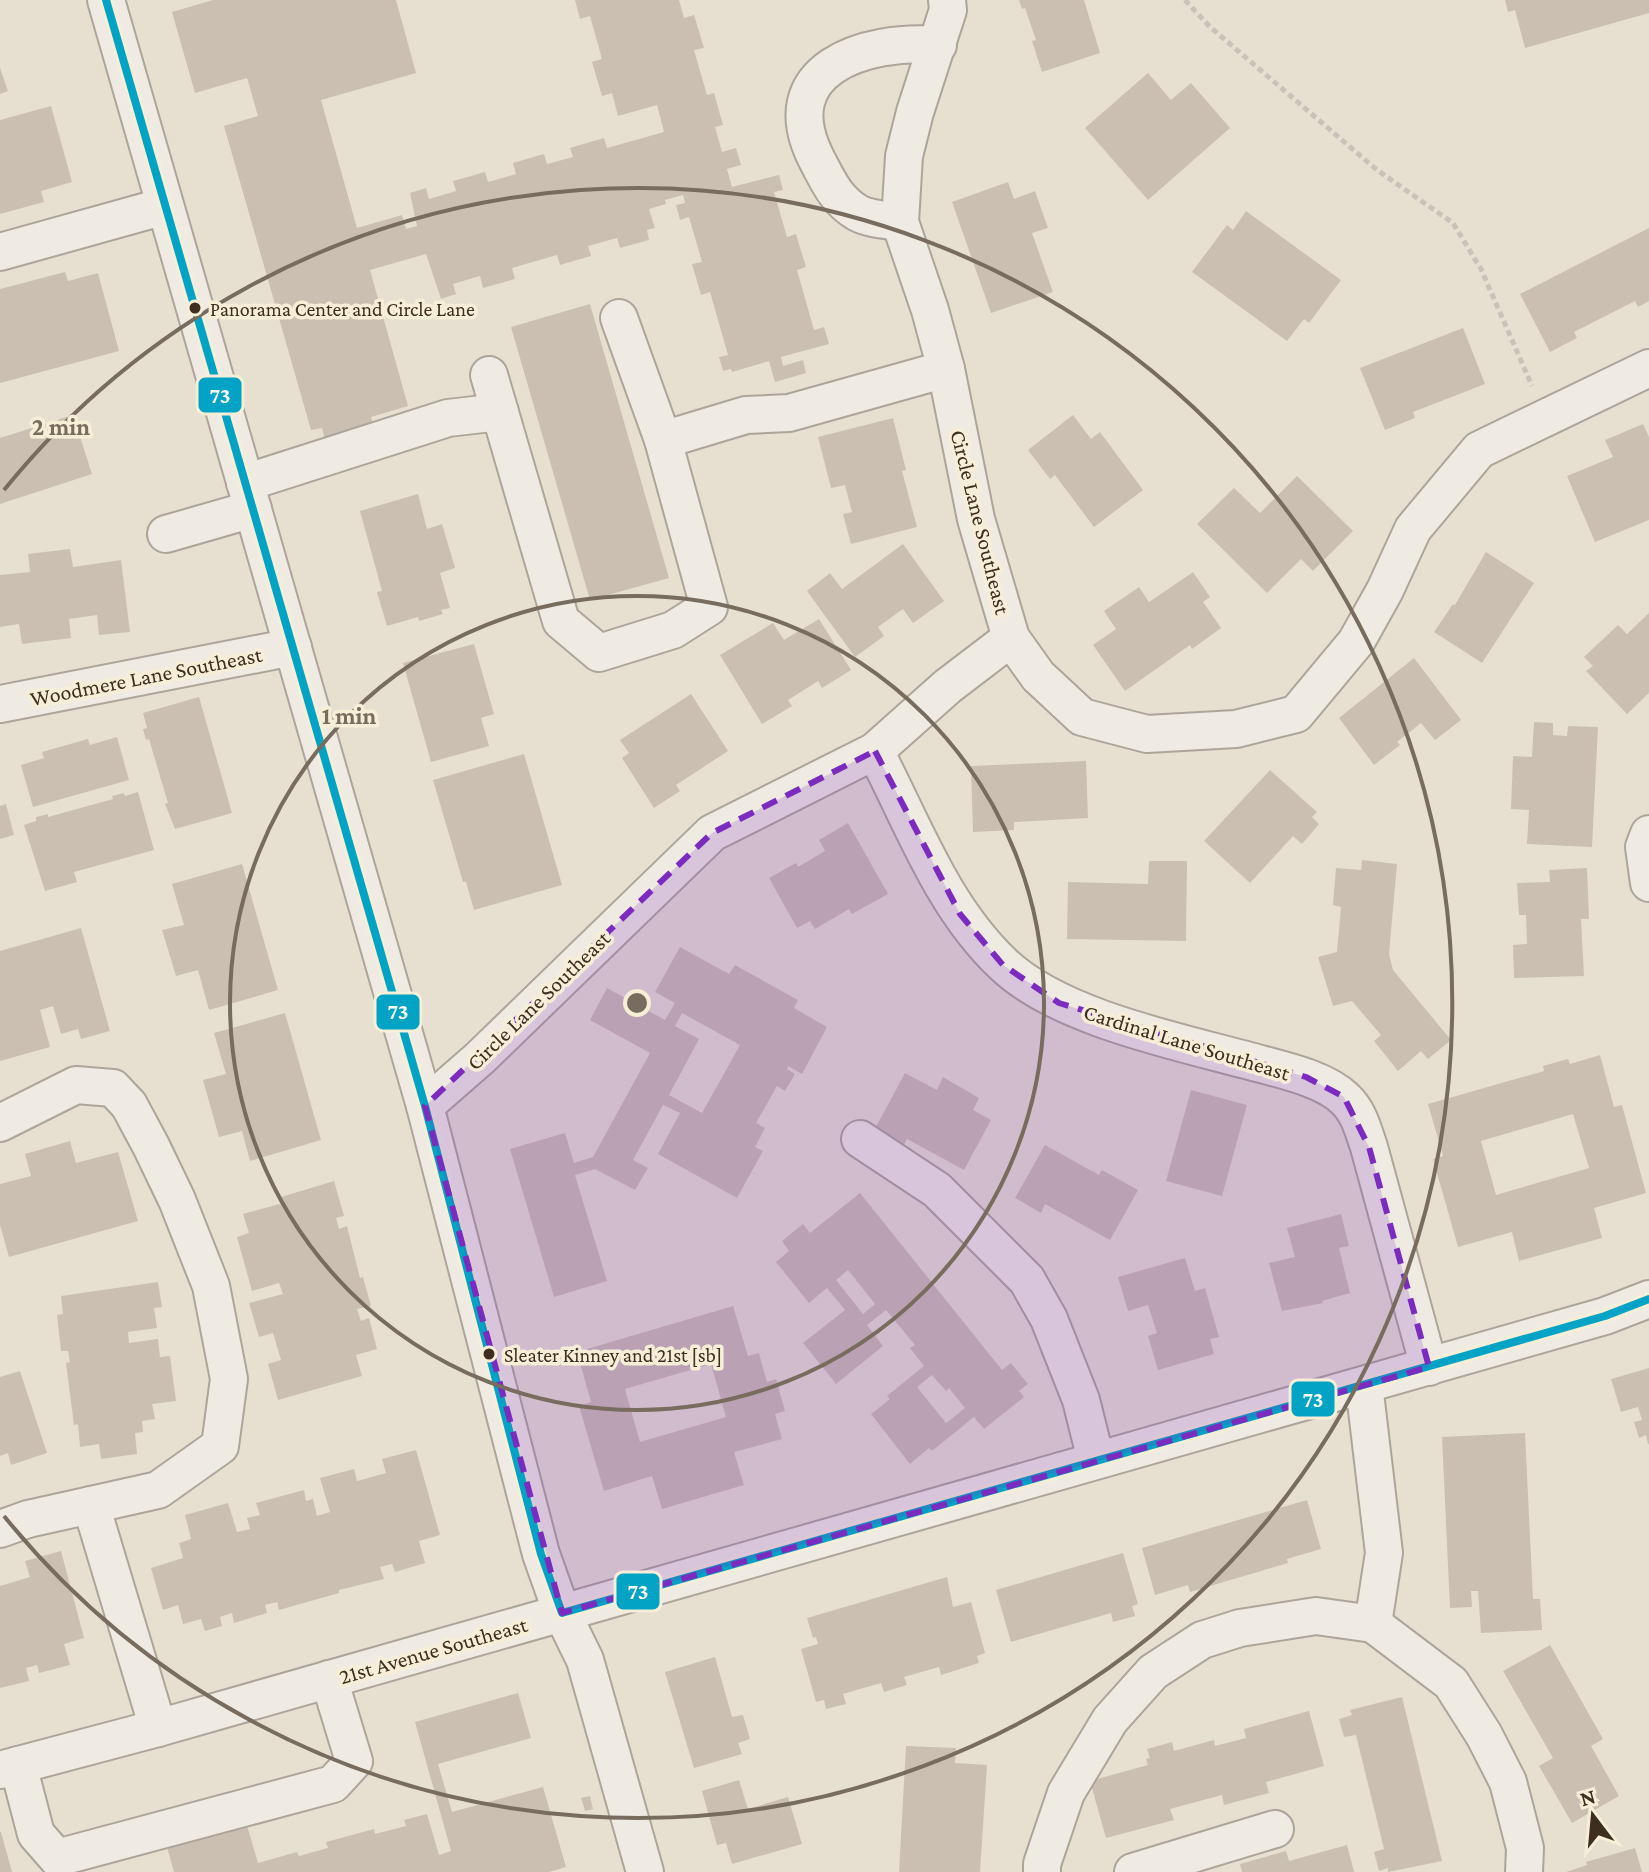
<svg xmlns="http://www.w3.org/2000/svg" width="1649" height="1872" viewBox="0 0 1649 1872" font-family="'Crimson Pro',serif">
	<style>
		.building { fill: #cbbfb2; fill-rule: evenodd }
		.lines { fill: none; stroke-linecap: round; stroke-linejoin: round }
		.minor-casing { stroke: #ada599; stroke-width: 40 }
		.path { stroke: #c8c2b9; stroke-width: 5; stroke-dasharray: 6 4; stroke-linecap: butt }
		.minor { stroke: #efebe3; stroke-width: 36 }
		.bus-1-casing { stroke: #f7eed8; stroke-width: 14 }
		.bus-1 { stroke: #03a3c5; stroke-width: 8 }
		.marked { fill: #7b2cbf; fill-opacity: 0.2; stroke: #7b2cbf; stroke-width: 6; stroke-dasharray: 16 10; stroke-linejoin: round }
		.ring { fill: none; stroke: #786c5e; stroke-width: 4 }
		.bus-dot { fill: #3d2e20; stroke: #f7eed8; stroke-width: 3 }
		.labels { text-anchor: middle; stroke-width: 7; stroke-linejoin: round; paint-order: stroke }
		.bus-label { font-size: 20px; fill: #3d2e20; stroke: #f7eed8; text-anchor: start }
		.street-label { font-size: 22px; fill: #3d2e20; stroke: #f7eed8 }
		.centre { fill: #786c5e; stroke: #f7eed8; stroke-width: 4 }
		.ring-label { font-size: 24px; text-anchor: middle; font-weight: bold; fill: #786c5e; stroke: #f7eed8; stroke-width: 7; stroke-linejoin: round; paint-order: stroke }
		.line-badge { stroke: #f7eed8; stroke-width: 3 }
		.badge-label { font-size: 22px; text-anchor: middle; font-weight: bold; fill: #fff }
	</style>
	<rect width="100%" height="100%" fill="#e7e0d1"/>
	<g class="building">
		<polygon points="213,0 396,0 416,73 321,100 357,228 402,215 406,229 417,226 410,193 426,188 429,199 456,191 453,181 485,172 488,182 516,174 513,163 544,154 547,164 573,157 570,148 604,138 607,148 664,132 657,105 618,116 612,93 602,96 592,62 602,59 590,16 580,19 575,0 679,0 684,18 694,15 704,48 694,50 707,95 714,93 723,125 715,127 722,152 736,148 741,165 727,169 732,187 779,175 783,190 774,192 787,237 796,234 806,267 797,270 814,330 824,327 829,344 781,357 783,366 803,360 806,373 775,382 769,361 732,372 731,369 723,371 719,357 728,355 710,292 701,295 692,264 702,262 689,217 680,220 676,205 685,203 683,195 665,200 666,204 649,209 655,228 647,230 649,240 620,248 617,238 588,246 591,256 560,265 557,255 512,268 515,279 483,288 480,276 453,284 456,294 441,299 426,254 370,270 408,406 371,417 375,430 326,444 322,428 311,430 224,126 258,116 247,78 195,93 172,12"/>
		<polygon points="1019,0 1084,0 1100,53 1042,72 1032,41 1036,40 1025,8 1022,9"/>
		<polygon points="1505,0 1649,0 1649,13 1525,48 1515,10 1508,12"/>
		<polygon points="0,68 8,91 0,94"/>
		<polygon points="1148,73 1171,100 1191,83 1230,128 1148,200 1085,128"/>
		<polygon points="51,106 72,182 41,191 44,202 0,214 0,120"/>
		<polygon points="1008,182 1014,199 1035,191 1048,228 1032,233 1053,292 991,313 952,202"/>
		<polygon points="1246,211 1341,280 1309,323 1304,319 1287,341 1192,272 1227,225 1233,230"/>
		<polygon points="1649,228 1649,301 1638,307 1635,301 1574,332 1577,338 1550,352 1520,294"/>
		<polygon points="65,272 68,281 98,273 119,351 0,383 0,289"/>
		<polygon points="590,304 669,578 590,600 511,327"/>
		<polygon points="1463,328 1485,384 1413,412 1415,418 1385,430 1360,368"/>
		<polygon points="73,415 92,474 0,504 0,438"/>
		<polygon points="1073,415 1091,439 1100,432 1143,490 1094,527 1055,475 1050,479 1028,450"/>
		<polygon points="893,418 906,470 902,471 917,527 851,544 843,514 852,512 845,485 831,488 818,437"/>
		<polygon points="1643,424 1649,437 1649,520 1595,542 1567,476 1613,457 1605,440"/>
		<polygon points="1297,476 1353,531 1313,571 1301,559 1267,593 1197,524 1234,488 1260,513"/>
		<polygon points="418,494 427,529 442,524 455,568 440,573 450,608 441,610 443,614 419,621 418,617 387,626 377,592 382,591 360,511"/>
		<polygon points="903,544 944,601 913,623 903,609 878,627 884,636 855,657 807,591 830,573 842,589"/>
		<polygon points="70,549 73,567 121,560 130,632 99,635 97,615 69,619 71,638 22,644 19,624 0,627 0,575 30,572 28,554"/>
		<polygon points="1486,552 1534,583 1482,663 1434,632 1453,604 1455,605"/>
		<polygon points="1193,572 1210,597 1203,602 1221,628 1192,649 1190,645 1125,691 1093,645 1116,629 1104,611 1139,587 1149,602"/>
		<polygon points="1649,613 1649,693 1627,714 1586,671 1593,666 1584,657 1618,625 1627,634"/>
		<polygon points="819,619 851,670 822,688 818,681 788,700 792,706 762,724 720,655 773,623 784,640"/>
		<polygon points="474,644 494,714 481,718 489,746 431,762 403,663"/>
		<polygon points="1414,658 1461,720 1435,740 1421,723 1397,742 1400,745 1374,765 1339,718"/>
		<polygon points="691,694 728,751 676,785 680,791 654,808 622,758 629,753 620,740"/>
		<polygon points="199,697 232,813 175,829 165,804 168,803 149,739 146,740 143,729 147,728 143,713"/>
		<polygon points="1534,722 1553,723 1553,735 1567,736 1568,726 1598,727 1592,847 1527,844 1529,810 1511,809 1513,756 1532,757"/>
		<polygon points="117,737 129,780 33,807 21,765 44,758 42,752 88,739 90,745"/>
		<polygon points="524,754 562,885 474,910 466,882 463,882 433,780"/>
		<polygon points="1086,761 1088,818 1014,822 1014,830 973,832 971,766"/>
		<polygon points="1270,770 1317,812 1312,817 1319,824 1302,844 1293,836 1250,883 1204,841"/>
		<polygon points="138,792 154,850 74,872 77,882 45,891 24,825 36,821 36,817 48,814 48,817 113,799 112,796 124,793 125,796"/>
		<polygon points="6,804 14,835 0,839 0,806"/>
		<polygon points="848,823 888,894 852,914 849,909 815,929 810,921 797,928 769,878 796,863 798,867 825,851 819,840"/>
		<polygon points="1362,860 1397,864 1389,954 1393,970 1451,1040 1428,1059 1421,1051 1398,1071 1374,1041 1381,1035 1352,1001 1333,1006 1318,957 1337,952 1341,907 1333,905 1336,868 1361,870"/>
		<polygon points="1149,861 1187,861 1186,941 1067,939 1068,882 1148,884"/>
		<polygon points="242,864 278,990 209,1010 198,970 176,976 162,930 184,925 172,884"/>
		<polygon points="1587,868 1589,919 1581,919 1584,976 1514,978 1513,945 1527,944 1526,915 1519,915 1517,883 1550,882 1549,870"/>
		<polygon points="81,928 110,1031 81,1039 78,1029 61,1034 53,1006 40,1010 50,1047 0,1061 0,951"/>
		<path d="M680,947L729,974L735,965L798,1000L794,1008L827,1027L802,1074L788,1066L787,1069L795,1074L785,1091L777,1086L756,1123L765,1128L755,1147L763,1151L737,1198L658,1154L680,1113L663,1105L633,1160L648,1168L635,1190L595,1169L575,1175L607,1281L554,1297L510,1149L565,1133L574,1163L593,1157L650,1053L590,1020L607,988L665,1020L675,1003L655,992ZM682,1013L740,1045L702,1113L669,1095L699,1039L675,1026Z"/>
		<polygon points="285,1013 321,1140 250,1161 242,1131 219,1137 203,1080 226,1074 214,1033"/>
		<path d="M1600,1055L1614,1107L1622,1105L1646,1193L1594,1208L1602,1238L1519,1261L1512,1232L1458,1247L1433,1159L1443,1156L1428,1104L1544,1071L1543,1066L1568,1059L1570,1064ZM1573,1114L1589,1168L1496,1195L1481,1141Z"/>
		<polygon points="905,1073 937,1090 943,1077 979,1098 973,1110 991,1120 964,1170 907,1139 899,1154 870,1138"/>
		<polygon points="1191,1090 1247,1105 1222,1196 1166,1181"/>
		<polygon points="70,1141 76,1163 118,1152 138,1221 9,1257 0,1225 0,1184 31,1176 25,1154"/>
		<polygon points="1045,1145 1099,1175 1102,1170 1138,1190 1110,1240 1045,1204 1041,1213 1015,1198"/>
		<polygon points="334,1181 344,1216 336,1218 339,1229 347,1226 360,1278 363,1277 371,1306 357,1309 361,1321 369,1318 377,1349 356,1355 362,1376 278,1400 268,1364 281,1360 273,1333 259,1337 249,1303 283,1294 279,1283 252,1291 237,1237 249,1233 243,1214 283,1203 281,1197"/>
		<path d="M860,1193L1002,1370L1011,1363L1028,1384L1019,1391L1024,1397L984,1429L974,1417L932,1451L929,1448L910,1464L871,1414L890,1399L887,1396L924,1366L910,1348L915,1345L886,1310L867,1325L883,1346L836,1384L803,1343L845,1310L827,1288L809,1303L776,1262L789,1251L782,1241L803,1224L810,1233ZM848,1270L875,1304L863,1314L836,1280ZM932,1375L946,1391L949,1388L965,1408L946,1423L917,1387Z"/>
		<polygon points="1341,1214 1349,1246 1339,1248 1350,1293 1322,1301 1323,1303 1282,1311 1269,1263 1295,1257 1287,1228"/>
		<polygon points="1185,1258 1195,1291 1205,1288 1219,1337 1210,1339 1214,1354 1158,1370 1148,1336 1157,1333 1148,1305 1128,1311 1118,1277"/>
		<polygon points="158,1282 162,1307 154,1308 157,1328 128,1332 129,1343 158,1339 160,1357 170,1356 176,1401 152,1404 155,1419 142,1421 143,1432 135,1433 137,1454 101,1459 99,1444 80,1447 78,1424 74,1425 66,1363 70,1362 68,1351 61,1351 57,1315 63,1314 61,1296"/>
		<path d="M733,1306L748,1356L759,1353L767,1382L776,1379L785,1411L775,1414L782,1439L734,1452L744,1485L662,1509L652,1476L604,1491L579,1406L591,1402L577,1352ZM711,1364L726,1417L640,1442L625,1389Z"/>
		<polygon points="1649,1368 1649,1444 1648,1444 1646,1435 1639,1438 1634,1422 1642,1420 1638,1407 1621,1412 1611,1379"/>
		<polygon points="20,1371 47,1453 11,1465 8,1453 0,1456 0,1377"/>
		<polygon points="1525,1433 1533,1599 1540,1599 1542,1630 1481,1633 1478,1591 1471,1591 1472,1607 1450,1608 1442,1437"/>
		<polygon points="416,1450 440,1535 419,1541 425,1563 395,1572 392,1564 380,1567 384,1579 339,1590 339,1593 279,1610 277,1602 265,1605 267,1613 234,1623 232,1613 220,1617 222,1626 205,1631 201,1619 183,1624 178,1605 163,1610 151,1568 183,1558 179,1543 191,1539 185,1515 228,1503 237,1532 250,1529 247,1518 260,1515 256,1503 304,1490 306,1501 313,1499 317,1516 330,1512 320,1478 354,1469 357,1481 386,1473 382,1459"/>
		<polygon points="1307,1500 1321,1549 1287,1559 1288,1563 1190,1592 1188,1585 1155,1595 1142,1548"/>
		<polygon points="61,1551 84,1638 64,1644 70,1665 39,1673 37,1665 26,1668 29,1681 0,1688 0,1586 30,1577 25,1561"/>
		<polygon points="1123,1553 1138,1604 1132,1606 1135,1616 1113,1622 1111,1613 1011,1642 996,1590"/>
		<polygon points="947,1577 953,1607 971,1602 985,1653 977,1656 979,1663 941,1675 939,1667 904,1677 907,1685 884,1692 881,1683 843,1694 846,1704 826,1709 824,1700 816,1702 801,1649 818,1644 816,1637 813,1638 807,1618"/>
		<polygon points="1550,1645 1603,1739 1591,1746 1619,1796 1572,1823 1539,1766 1553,1758 1503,1671"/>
		<polygon points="715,1657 732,1717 743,1715 750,1739 738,1743 742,1754 694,1768 665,1672"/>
		<polygon points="518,1693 531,1738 438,1764 452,1812 543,1787 566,1867 549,1872 174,1872 166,1844 246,1822 258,1863 297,1852 299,1856 328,1848 326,1842 374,1829 375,1834 406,1826 404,1820 427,1814 439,1855 451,1851 415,1722"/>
		<polygon points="1402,1697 1442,1861 1388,1872 1388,1868 1379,1871 1374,1852 1384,1849 1356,1735 1344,1737 1339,1719 1352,1715 1350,1710"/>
		<polygon points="1309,1711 1324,1766 1266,1782 1269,1793 1224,1805 1222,1795 1170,1809 1174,1820 1106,1838 1090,1781 1148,1765 1146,1759 1150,1758 1147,1749 1172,1742 1174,1751 1214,1740 1215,1746 1246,1738 1244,1729"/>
		<polygon points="906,1746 956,1748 955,1763 987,1765 980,1872 899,1872"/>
		<polygon points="739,1780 748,1809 788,1797 802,1844 732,1864 726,1843 717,1845 702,1791"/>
		<polygon points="590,1796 593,1809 585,1811 581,1798"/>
		<polygon points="0,1832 1,1832 12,1872 0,1872"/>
		<polygon points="1347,1845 1354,1872 1242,1872 1240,1864 1286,1851 1289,1861"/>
		<polygon points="1635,1848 1642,1872 1566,1872 1587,1865 1586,1862"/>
	</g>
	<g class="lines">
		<defs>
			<g id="minor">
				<polyline points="106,0 425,1106 541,1554 562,1613 585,1660 645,1872"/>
				<polyline points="947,0 948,10 915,112 904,156 900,222 930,310 946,369 976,519 1011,638 1038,676 1082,717 1147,734 1236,729 1296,714 1356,642 1385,590 1413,529 1479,450 1649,368"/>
				<path d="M900,222C887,220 869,219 858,213C836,200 828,181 817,160C770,69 865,39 938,45"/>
				<polyline points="0,252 165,206"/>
				<polyline points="489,375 561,621 599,653 673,630 709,607 663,440 619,318"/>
				<polyline points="663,440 746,415 789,413 946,369"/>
				<polyline points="245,483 448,418 500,412"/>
				<polyline points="166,534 253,509"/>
				<polyline points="0,704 293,647"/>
				<path d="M875,751C913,824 942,906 1003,964C1060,1019 1185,1043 1261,1064C1287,1071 1326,1080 1345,1099C1359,1112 1363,1130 1369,1147L1429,1367"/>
				<polyline points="1649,834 1644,847 1649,883"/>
				<polyline points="425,1106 480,1058 712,833 875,751 948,686 1011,638"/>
				<polyline points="0,1123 76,1085 113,1088 129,1105 151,1146 177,1200 211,1286 229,1379 220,1446 158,1490 28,1519 0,1529"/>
				<polyline points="860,1139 937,1190 1027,1280 1049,1319 1081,1400 1096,1460"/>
				<polyline points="1364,1385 1384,1553 1373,1624"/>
				<polyline points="91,1505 158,1728"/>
				<polyline points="1373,1624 1451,1683 1484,1735 1508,1782 1525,1848 1524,1872"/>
				<polyline points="18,1765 36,1834 57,1858 333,1784 354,1761 329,1679"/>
				<polyline points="0,1770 158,1728 1605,1316 1649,1299"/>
				<polyline points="1042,1872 1042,1864 1066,1793 1110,1720 1153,1672 1202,1640 1240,1628 1316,1616 1373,1624"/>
				<polyline points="1133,1872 1275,1829"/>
			</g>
		</defs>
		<use href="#minor" class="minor-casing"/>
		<polyline class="path" points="1185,0 1209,26 1377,170 1453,223 1481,269 1532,386"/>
		<use href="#minor" class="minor"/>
		<defs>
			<polyline id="bus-1" points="106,0 425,1106 541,1554 562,1613 1605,1316 1649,1299"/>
		</defs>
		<use href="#bus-1" class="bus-1-casing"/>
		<use href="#bus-1" class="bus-1"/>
	</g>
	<path class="marked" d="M875,751L960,914L1003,965L1059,1003L1306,1077L1344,1097L1369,1147L1429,1367L562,1613L425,1106L712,833Z"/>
	<g class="ring">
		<circle cx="637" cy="1003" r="407"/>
		<path d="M4 490A815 815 0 1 1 4 1516"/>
	</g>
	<g class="bus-dot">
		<circle cx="195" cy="308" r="7"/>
		<circle cx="489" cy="1354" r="7"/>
	</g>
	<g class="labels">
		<g class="bus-label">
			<text x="210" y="316">Panorama Center and Circle Lane</text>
			<text x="504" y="1362">Sleater Kinney and 21st [sb]</text>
		</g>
		<g class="street-label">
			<text transform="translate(981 522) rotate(76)" y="8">Circle Lane Southeast</text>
			<text transform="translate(146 676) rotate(-11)" y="8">Woodmere Lane Southeast</text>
			<text transform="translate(538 1000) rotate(-44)" y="8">Circle Lane Southeast</text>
			<text transform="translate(1187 1042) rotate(17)" y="8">Cardinal Lane Southeast</text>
			<text transform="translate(433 1650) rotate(-16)" y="8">21st Avenue Southeast</text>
		</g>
	</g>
	<circle cx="637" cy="1003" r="12" class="centre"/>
	<g class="ring-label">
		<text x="61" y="435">2 min</text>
		<text x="349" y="724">1 min</text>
	</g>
	<g class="line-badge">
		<rect x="197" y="376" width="46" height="38" rx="8" fill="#03a3c5"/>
		<rect x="375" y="993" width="46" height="38" rx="8" fill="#03a3c5"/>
		<rect x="1290" y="1380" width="46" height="38" rx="8" fill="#03a3c5"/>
		<rect x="615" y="1572" width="46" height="39" rx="8" fill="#03a3c5"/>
	</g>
	<g class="badge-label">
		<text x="220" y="403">73</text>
		<text x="398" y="1019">73</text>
		<text x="1313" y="1407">73</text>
		<text x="638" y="1599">73</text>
	</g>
	<g transform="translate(1593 1816) rotate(344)" stroke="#f7eed8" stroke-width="6" paint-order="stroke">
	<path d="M0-6L14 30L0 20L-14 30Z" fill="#3d2e20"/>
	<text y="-12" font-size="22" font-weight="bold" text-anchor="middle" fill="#3d2e20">N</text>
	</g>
</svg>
